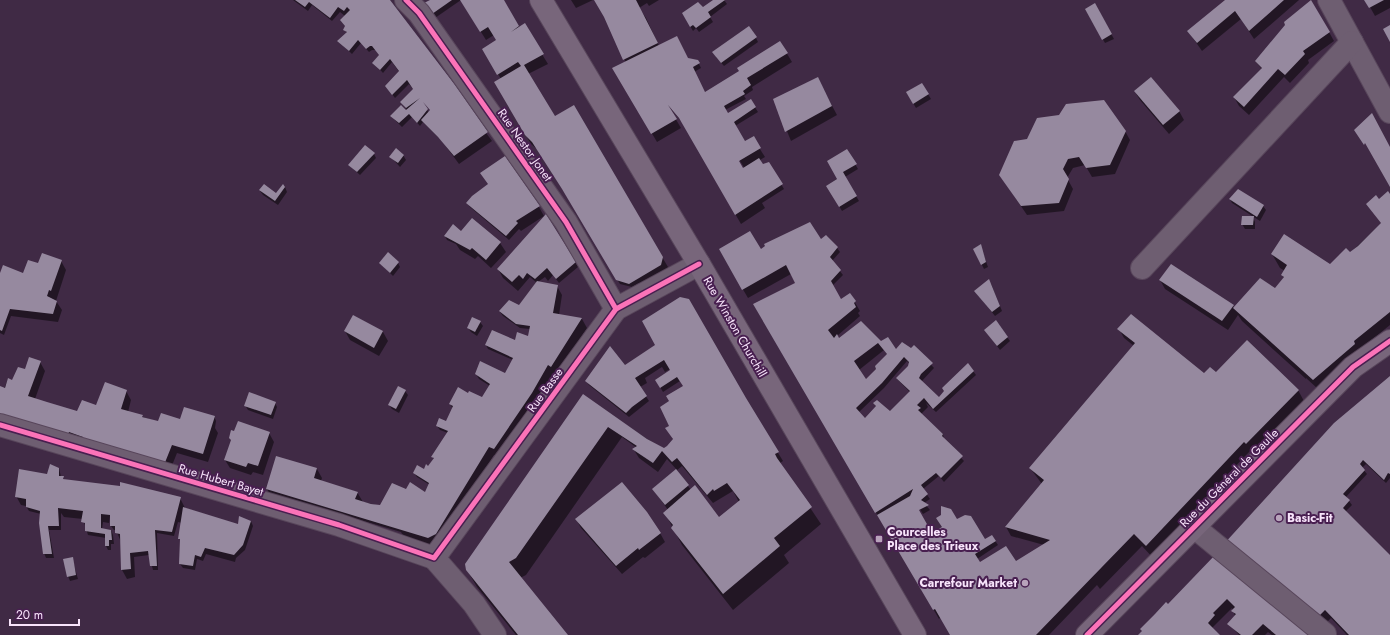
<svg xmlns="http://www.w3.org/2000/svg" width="1390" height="635" viewBox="0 0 1390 635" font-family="Jost,sans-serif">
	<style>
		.shadow { fill: #0007; fill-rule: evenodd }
		.building { fill: #96899f; fill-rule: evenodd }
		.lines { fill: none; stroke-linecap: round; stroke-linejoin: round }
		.minor-casing { stroke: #58465b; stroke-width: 24 }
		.major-casing { stroke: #58465b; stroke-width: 24 }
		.minor { stroke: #6e5e71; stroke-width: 22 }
		.major { stroke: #78667b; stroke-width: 22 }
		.cycleway-casing { stroke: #481f50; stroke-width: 8 }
		.cycleway { stroke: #fb73b8; stroke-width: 5 }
		.poi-dot { fill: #b8a3bb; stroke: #481f50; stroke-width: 1.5 }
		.labels { text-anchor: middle; stroke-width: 4; stroke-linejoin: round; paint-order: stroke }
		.street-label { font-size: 12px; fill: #f8e4fb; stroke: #481f50 }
		.poi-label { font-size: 12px; font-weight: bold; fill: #f8e4fb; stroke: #481f50; text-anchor: start }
	</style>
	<rect width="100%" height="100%" fill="#402a45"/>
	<g class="shadow">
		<path d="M293,0H388L492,141L459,164L442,141L423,122L420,126L412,117L402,127L391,116L407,110L401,102L414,90L409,84L395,98L389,90L400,73L392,62L383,73L374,63L380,56L376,50H372L369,52L361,43L352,54L339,41L347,33L345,30L346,27L341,21L345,16L340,12L332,21L312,5L308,11ZM424,102L431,111L429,113L422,103Z"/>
		<polygon points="432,0 461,0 435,18 428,8"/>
		<polygon points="461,0 503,0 519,27 524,25 548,64 528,74 554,118 573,106 668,267 666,274 642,288 639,283 632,287 620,284 579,216 538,150 531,144 495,82 501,79 483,49 497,41 494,35 486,40"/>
		<polygon points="571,0 593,0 576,8"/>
		<path d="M595,0H659L649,6L647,3L639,8L646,18L659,46L688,59L697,60L701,68L694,72L705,93L740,72L780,42L792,62L752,87L753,90L744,96L746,99L725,110L727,114L751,101L758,112L735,126L745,142L753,138L765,157L760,160L763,165L768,163L784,189L762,203L765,208L741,224L682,122L669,106H668L681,128L657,142L614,69L626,63L605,17ZM737,156L745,169H742L735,157Z"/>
		<polygon points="715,0 724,0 727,4 710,17 713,22 699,32 696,28 693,31 683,14 702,9"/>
		<polygon points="1227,0 1299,0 1254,39 1241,19 1202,51 1188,31"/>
		<polygon points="1366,0 1390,0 1390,8 1375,16"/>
		<polygon points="1095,5 1114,39 1105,43 1086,10"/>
		<polygon points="1329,32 1334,41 1308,60 1309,63 1290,83 1284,77 1249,115 1239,106 1234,97 1262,69 1256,62"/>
		<polygon points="756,38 758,42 724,66 716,57"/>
		<polygon points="922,84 931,99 916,108 907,93"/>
		<polygon points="822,87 837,115 791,141 774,99"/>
		<polygon points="1135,92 1179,111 1184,120 1169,134 1140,100"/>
		<polygon points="1125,131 1130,140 1115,174 1092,177 1085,165 1073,168 1067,178 1073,189 1064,211 1027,215 1000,175"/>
		<polygon points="847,150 858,169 845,177 859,201 842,211 827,186 838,178"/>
		<polygon points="374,154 376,158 360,175 349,165"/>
		<polygon points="403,155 406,160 400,167 391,157"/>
		<polygon points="285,187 287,192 278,205 263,195 260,191 277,194"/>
		<polygon points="1390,195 1390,325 1359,350 1318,389 1306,378 1306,379 1242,321 1238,315 1228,330 1165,289 1160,280 1233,306 1234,308 1275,289 1284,278 1282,275 1285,271 1280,268 1272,254 1330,265 1350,253 1382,223 1379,200"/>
		<polygon points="1230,199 1263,206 1266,210 1260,221 1232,203"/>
		<polygon points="467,203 539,207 544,216 521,231 519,229 509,240 470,207"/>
		<polygon points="1253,217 1255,222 1255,229 1245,229 1242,224"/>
		<polygon points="472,219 500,243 506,252 491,268 478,256 475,259 460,250 456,244 447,240 445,236 461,233"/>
		<path d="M821,240L837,248L840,252L832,261L843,275L832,286L841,301L850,294L860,311L858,313L860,316L837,336L839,339L880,341L896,351L912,350L914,346L934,368L921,382L939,399L973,371L976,375L936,412L926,403L928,407L921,414L943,434L944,440L964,461L944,482L939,476L923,489L930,499L924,503L930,510L923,514L914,500H912L932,535L957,520L984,541L992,536L998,545L977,559L979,563L1015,562L1044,545L1011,536L1006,527L1042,484L1030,468L1134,346L1124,338L1119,329L1204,374L1216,373L1298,390L1305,403L1254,456L1250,451L1204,499L1206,503L1154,559L1142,546L1100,589L1097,585L1049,635H952L941,617L939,619L882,520L881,521L754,305L796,284L791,274L748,298L720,250H760ZM884,350L888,355L866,381L859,370ZM907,361L910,364L909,367L897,379L910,392L890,412L874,403L876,407L865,420L858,413L884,388Z"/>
		<polygon points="980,245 988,267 984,269 974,249"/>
		<polygon points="566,246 578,267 559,283 553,275 548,281 545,277 538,282 557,286 562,295 559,315 582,319 587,328 556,375 553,374 537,403 500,457 494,455 441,543 433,546 404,537 401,532 357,519 356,523 272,498 267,489 317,469 322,478 321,481 357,492 363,502 380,506 406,491 425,493 430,485 417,477 414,473 431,469 434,459 433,457 448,433 440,430 437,426 447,423 453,409 450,404 469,394 483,398 490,386 479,379 476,374 505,375 513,360 488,349 486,345 516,341 529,337 530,329 520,328 503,316 500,312 519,306 537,283 530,277 518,291 503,278 498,269"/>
		<polygon points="61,261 66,270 56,301 62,310 58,322 11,316 4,335 0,333 0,275 25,274 39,265"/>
		<polygon points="380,263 398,263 400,267 393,276"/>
		<polygon points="991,284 1002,311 995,316 975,291"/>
		<polygon points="354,316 383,332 388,341 379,356 350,340 345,331"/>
		<polygon points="480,322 483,326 477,336 471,332 468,328"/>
		<polygon points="988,334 1007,337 1010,341 1000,350"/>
		<path d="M649,351L746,400L783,461L780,463L821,524L784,555L789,563L733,610L682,545L665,513L668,510L653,489L677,470L667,459L658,472L639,458L634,450L637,448L622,437L526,575L520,578L567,635H516L477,587L467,570L583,396L647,439L664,449L668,447L673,440L670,427L665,417L670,401L684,387L680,381L663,392L656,380L672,371L670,369L665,372L662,367L645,378L647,383L640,387L649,401L629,417L589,385L586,381L625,366ZM682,466L713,503L733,491L739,502L719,518L691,490L676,471Z"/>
		<polygon points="40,362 45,371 35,399 78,413 126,391 131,400 128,412 158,422 214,416 216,421 215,428 218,433 208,462 177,453 169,473 67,447 0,387 4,389 8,379 12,381"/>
		<polygon points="1390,377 1390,478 1386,483 1366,464 1362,468 1367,474 1346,497 1352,505 1345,512 1390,556 1390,635 1347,635 1331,618 1321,628 1229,554"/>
		<polygon points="405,391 408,395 399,413 392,409 389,405"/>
		<polygon points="275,403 277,407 273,419 248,410 245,405"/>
		<polygon points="269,433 274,442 263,475 253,472 251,475 230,468 225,460 232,441 230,438"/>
		<polygon points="59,468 61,477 65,480 180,498 185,508 238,525 251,521 253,526 245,550 236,558 235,562 206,554 203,561 197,559 195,570 183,568 180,564 181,541 179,538 182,523 178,522 174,536 157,533 158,570 153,570 149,555 134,557 135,577 127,579 122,570 121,542 116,530 114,530 111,526 111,516 110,516 109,523 103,522 102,529 111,530 113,535 114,544 111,544 111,550 108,550 106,546 106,538 88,535 83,519 64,517 61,513 61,530 49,530 54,558 46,558 44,553 41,514 29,511 26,506 21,505 16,496"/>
		<polygon points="576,519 660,533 665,542 645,558 643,557 622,574 581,528"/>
		<polygon points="1216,556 1312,635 1272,635 1268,632 1265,635 1239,635 1229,624 1235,616 1232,608 1212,628 1219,635 1139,635"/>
		<polygon points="72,558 78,579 70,581 68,576"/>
	</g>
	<g class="building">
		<polygon points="295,0 390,0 455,85 488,132 454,156 438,137 421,120 430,110 423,102 428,109 417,123 409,114 399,123 390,116 401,105 406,110 420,98 406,108 400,102 413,89 407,80 392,95 385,86 399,71 390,59 380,70 372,63 379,55 372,46 370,46 366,49 358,40 349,51 337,41 347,32 343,30 345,26 340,20 350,10 347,7 344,11 338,7 330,18 309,2 305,7"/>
		<polygon points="430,0 452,0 432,14 424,3"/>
		<polygon points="460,0 504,0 519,26 511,32 525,23 544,54 524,65 555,116 574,105 663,257 661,265 629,284 616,280 562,189 532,142 525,135 494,82 521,66 518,62 497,75 482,49 496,40 488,27 480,32"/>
		<polygon points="594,0 636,0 658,43 623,60 604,17"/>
		<polygon points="713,0 725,0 708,12 711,17 696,28 693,25 690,27 682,13 698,2 703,7"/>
		<polygon points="1225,0 1284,0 1249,31 1235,11 1197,43 1187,31"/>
		<polygon points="1311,0 1330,32 1303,51 1305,54 1285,75 1278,69 1244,107 1233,97 1262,68 1255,61 1285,25 1284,22"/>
		<polygon points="1364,0 1384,0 1369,8"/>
		<polygon points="1095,3 1112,34 1102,40 1085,9"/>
		<polygon points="1390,25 1390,42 1383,29"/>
		<polygon points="749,26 757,37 721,63 712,52"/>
		<polygon points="677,36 688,58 698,60 700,63 693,67 705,92 739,71 737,68 780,41 788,53 747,78 751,85 743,91 745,94 724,106 728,113 751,99 756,107 734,122 745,141 754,136 761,148 739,161 743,168 759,158 763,164 769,162 783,184 735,215 679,118 668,105 677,119 651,134 612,68"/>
		<polygon points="818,77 832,106 785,132 773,99"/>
		<polygon points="1151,77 1180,111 1163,125 1134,91"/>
		<polygon points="922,83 929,94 913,104 906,92"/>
		<polygon points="1104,100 1126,131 1110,165 1086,168 1079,157 1068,159 1063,169 1069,179 1059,203 1021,206 999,175 1014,141 1027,139 1037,118 1059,115 1066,104"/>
		<polygon points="1372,113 1390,147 1390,187 1365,143 1364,145 1354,130"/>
		<polygon points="365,145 375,153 357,172 348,165"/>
		<polygon points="396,148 404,155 398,163 389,157"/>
		<polygon points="847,149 857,164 843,172 857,196 839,207 826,186 837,179 827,161"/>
		<polygon points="505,156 540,206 516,221 518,223 506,236 466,203 472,196 488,184 480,173"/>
		<polygon points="264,184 276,193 283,184 285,187 275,201 259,190"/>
		<polygon points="1238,189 1264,205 1257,217 1229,199"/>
		<polygon points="1388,191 1390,194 1390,312 1354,341 1355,344 1313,380 1233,308 1260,278 1275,288 1284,277 1281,275 1287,265 1271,254 1284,234 1330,264 1346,248 1350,252 1358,246 1381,223 1366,204 1376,195 1379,199"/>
		<polygon points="546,214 576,262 556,279 547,268 535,279 527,273 523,279 519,275 512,282 497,269"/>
		<polygon points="1242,216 1254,216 1253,225 1241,225"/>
		<polygon points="472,218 501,242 486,260 472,248 470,250 444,236 453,224 461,231"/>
		<path d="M810,222L821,239L826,235L838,247L830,257L841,270L831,281L841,299L850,293L856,301L854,303L856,307L828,330L834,338L837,334L839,338L861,321L881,341L888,337L896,349L902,342L911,348L914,345L933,363L921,374L919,378L939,397L944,391L942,388L968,363L974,371L933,409L924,398L917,405L921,408L918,410L943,434L942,436L963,456L941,478L936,473L921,485L928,494L921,500L929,505L919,510L932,533L942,527L936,518L941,515V506L951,509L957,519L965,515L971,516L985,539L992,535L996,541L975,554L980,562L1006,546L1016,561L1050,540L1005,527L1044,480L1029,468L1135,343L1117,329L1131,314L1204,373L1210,367L1216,372L1247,340L1299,390L1246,444L1244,442L1146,546L1134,534L1036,635H950L935,609L933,610L877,515L910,496L913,489L875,513L753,304L795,283L786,265L742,290L719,249L750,231L761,249L765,246L764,244ZM878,343L887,354L875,366L876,369L866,379L854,361ZM904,357L909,362L908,366L896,378L910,391L890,411L877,400L873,403L876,406L865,418L856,408L882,383Z"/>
		<polygon points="981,244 986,262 981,265 973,249"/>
		<polygon points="388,252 399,262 390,273 379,263"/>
		<polygon points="42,253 62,260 51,291 49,290 47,296 57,301 53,314 10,309 2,331 0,330 0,273 3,265 23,273 28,260 38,263"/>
		<polygon points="1171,264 1234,305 1222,321 1159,280"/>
		<polygon points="989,279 1000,306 992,312 974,291"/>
		<polygon points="537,281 558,285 553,313 582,318 551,367 548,365 532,393 494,449 489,447 436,534 428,538 266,489 276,456 317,468 314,478 358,492 355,499 371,504 380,505 392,483 406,489 410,482 425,492 429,483 413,473 417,465 424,469 426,464 428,466 434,458 431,457 448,431 436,426 439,418 446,421 453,406 449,404 458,387 468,393 469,391 482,397 490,384 475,374 480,361 505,373 513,358 485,345 492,330 515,340 517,332 528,336 530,326 516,324 499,311 509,300 519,305"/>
		<polygon points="680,297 689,299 746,398 779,452 775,454 777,458 812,507 774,538 780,546 723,594 671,528 673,525 663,513 695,485 719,517 740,500 727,483 714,491 713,489 707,495 677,458 672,462 662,451 653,463 632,449 637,446 608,427 516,558 509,562 568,635 518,635 466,570 465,564 583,394 647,439 664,448 667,446 673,439 665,428 669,426 660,407 669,401 666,396 683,386 677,377 660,388 655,380 670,370 664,360 635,378 647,396 632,407 626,413 585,381 610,346 625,365 655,345 642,321"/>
		<polygon points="353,315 383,331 374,348 344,331"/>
		<polygon points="472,317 481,321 475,332 467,328"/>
		<polygon points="996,320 1008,337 997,346 984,330"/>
		<polygon points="29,357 41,361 28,396 47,402 77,411 82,400 96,405 105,382 127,390 121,409 143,415 142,417 158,421 161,413 180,419 184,407 215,416 203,454 172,445 164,465 80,443 83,437 69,432 66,439 0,419 0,386 5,388 8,378 12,380 18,367 25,369"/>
		<polygon points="1390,376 1390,474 1388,473 1384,480 1363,460 1360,464 1365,470 1343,494 1350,500 1343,508 1390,555 1390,635 1349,635 1325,610 1315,620 1223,545 1334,423"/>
		<polygon points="398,386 406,390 396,409 388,405"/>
		<polygon points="249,392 276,402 271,415 244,406"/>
		<polygon points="238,421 270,432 258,466 248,463 246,467 224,460 231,440 229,438 231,430 234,431"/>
		<polygon points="50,464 59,468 59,476 64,476 63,479 120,486 120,482 181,497 172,532 155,530 157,566 150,566 148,551 130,553 131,569 121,570 120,534 115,533 115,526 110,526 110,515 101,514 101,528 111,530 112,540 109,540 109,546 105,546 105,534 85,531 85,523 81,522 83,511 58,508 59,526 48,526 52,554 43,554 39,523 40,511 26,507 26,499 15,497 19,469 47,474"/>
		<polygon points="676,469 689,485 665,505 652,489"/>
		<polygon points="622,482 647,512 661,533 639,550 638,548 616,566 575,519"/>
		<polygon points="183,507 238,524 239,516 251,521 243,545 234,555 205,548 201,557 195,555 193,566 179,564 180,539 178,539"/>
		<polygon points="1216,554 1311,635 1276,635 1263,624 1252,635 1241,635 1227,624 1236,614 1231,611 1235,607 1227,599 1213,613 1215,615 1208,623 1220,635 1138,635 1142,631 1140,629 1155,614 1166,602 1168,604"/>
		<polygon points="73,557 76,575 67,577 63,559"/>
	</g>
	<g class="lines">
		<defs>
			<g id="minor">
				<polyline points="406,0 419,13 566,222 616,309"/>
				<polyline points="1329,0 1390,112"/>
				<polyline points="1142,268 1352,42"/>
				<polyline points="0,425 339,525 434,558"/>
				<polyline points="1194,527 1325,634"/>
				<polyline points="434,558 616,309 699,264"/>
				<polyline points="434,558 474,604 495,635"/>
			</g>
			<g id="major">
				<polyline points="541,0 699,264 915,635"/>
				<polyline points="1087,635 1353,367 1390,341"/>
			</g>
		</defs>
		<use href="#minor" class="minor-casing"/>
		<use href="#major" class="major-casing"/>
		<use href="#minor" class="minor"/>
		<use href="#major" class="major"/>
		<defs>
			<g id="cycleway">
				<polyline points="406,0 419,13 566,222 616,309"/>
				<polyline points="0,425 339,525 434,558 616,309 699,264"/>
				<polyline points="1087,635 1353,367 1390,341"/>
			</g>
		</defs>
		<use href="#cycleway" class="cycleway-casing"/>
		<use href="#cycleway" class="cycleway"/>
	</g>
	<g class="poi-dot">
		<circle cx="1279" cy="518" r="4"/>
		<rect x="875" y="535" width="8" height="8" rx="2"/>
		<circle cx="1025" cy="583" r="4"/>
	</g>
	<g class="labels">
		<g class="street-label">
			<text transform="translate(525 145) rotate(55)" y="4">Rue Nestor Jonet</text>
			<text transform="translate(735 327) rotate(60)" y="4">Rue Winston Churchill</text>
			<text transform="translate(545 390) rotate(-54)" y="4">Rue Basse</text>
			<text transform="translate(1229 478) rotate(-45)" y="4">Rue du Général de Gaulle</text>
			<text transform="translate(221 480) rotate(16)" y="4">Rue Hubert Bayet</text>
		</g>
		<g class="poi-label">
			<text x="1287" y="522">Basic-Fit</text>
			<text x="887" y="536">Courcelles<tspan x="887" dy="14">Place des Trieux</tspan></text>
			<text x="1017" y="587" text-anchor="end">Carrefour Market</text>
		</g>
	</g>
	<path d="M10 619v6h69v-6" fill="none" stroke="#f8e4fb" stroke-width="2"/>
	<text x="16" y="619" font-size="12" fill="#f8e4fb" stroke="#481f50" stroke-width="3" paint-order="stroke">20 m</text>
</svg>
